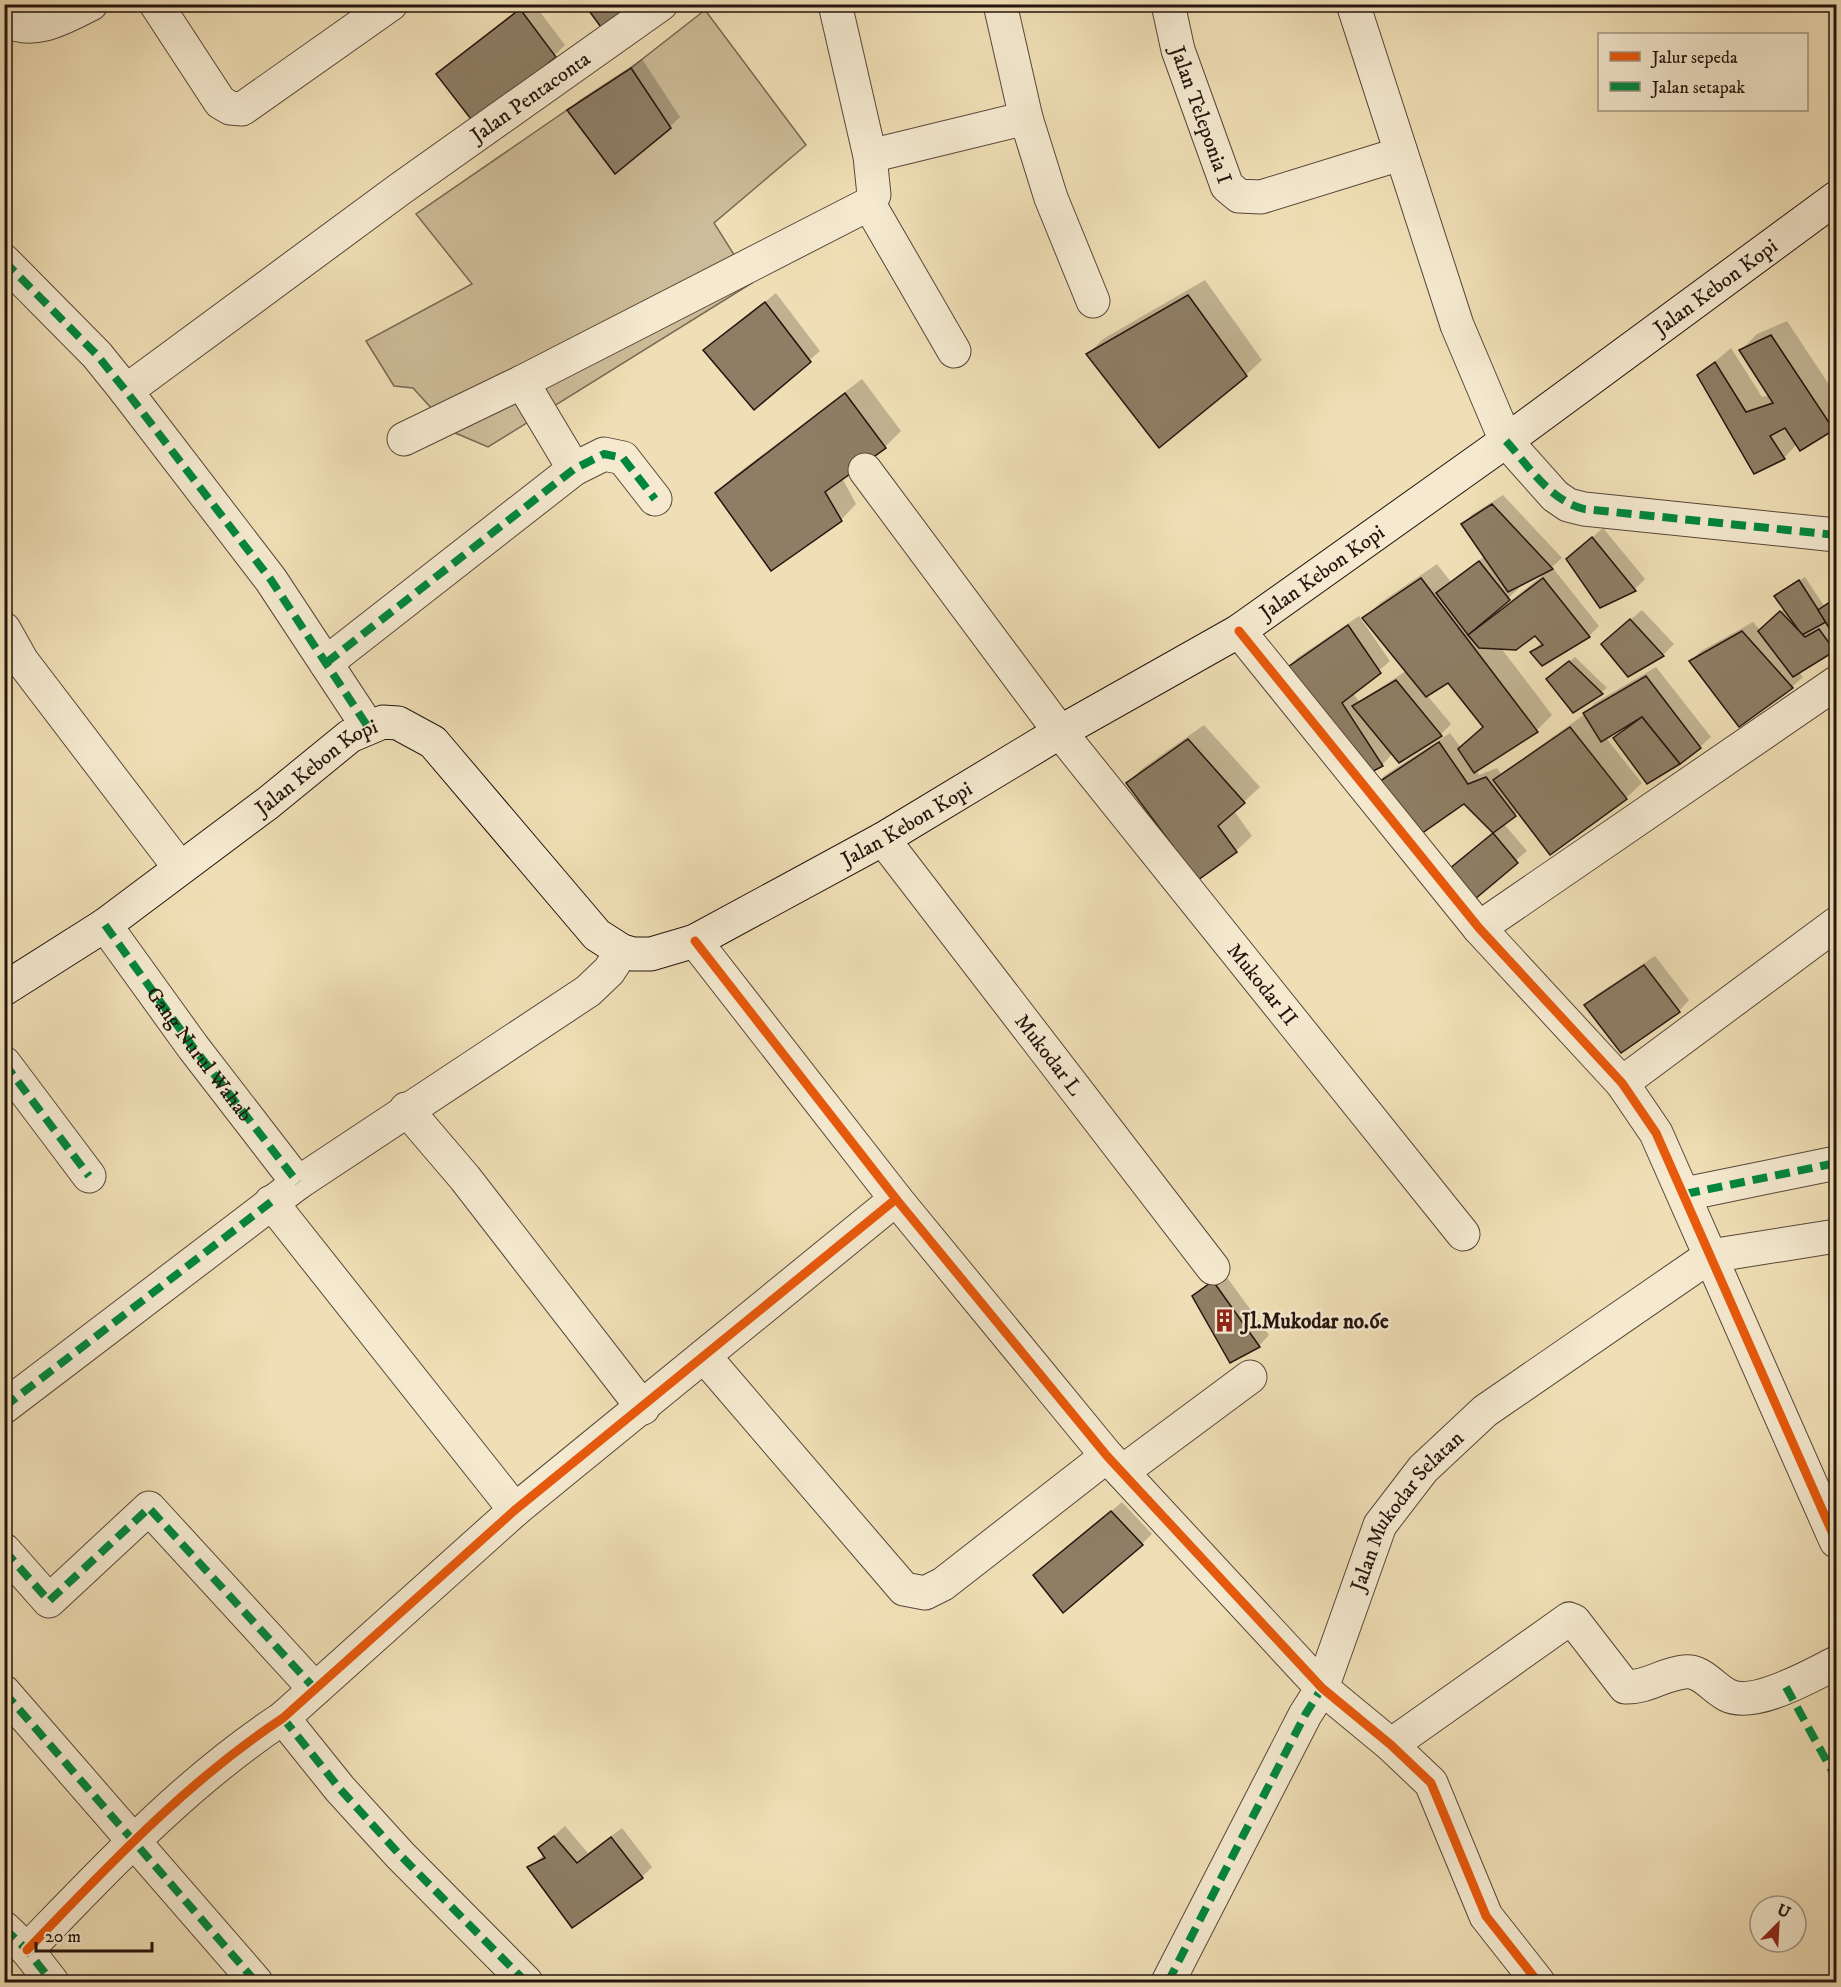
<svg xmlns="http://www.w3.org/2000/svg" width="1841" height="1987" viewBox="0 0 1841 1987" font-family="'IM FELL DW Pica',serif">
	<style>
		.green { fill: #cdbc99; stroke: #786854; stroke-width: 1.5 }
		.shadow { fill: #0003; fill-rule: evenodd }
		.building { fill: #8e7e65; stroke: #24140e; stroke-width: 1.5 }
		.lines { fill: none; stroke-linecap: round; stroke-linejoin: round }
		.street-casing { stroke: #574738; stroke-width: 35 }
		.secondary-casing { stroke: #24140e; stroke-width: 35 }
		.street { stroke: #f5ead0; stroke-width: 33 }
		.secondary { stroke: #f5ead0; stroke-width: 33 }
		.quiet { stroke: #00873e; stroke-width: 8; stroke-dasharray: 15 8; stroke-linecap: butt }
		.cycleway-casing { stroke: #f5ead0; stroke-width: 13 }
		.cycleway { stroke: #e8590c; stroke-width: 9 }
		.labels { text-anchor: middle; stroke-width: 5; stroke-linejoin: round; paint-order: stroke }
		.street-label { font-size: 21px; fill: #24140e; stroke: #f5ead0 }
		.poi-label { font-size: 21px; font-weight: bold; fill: #24140e; stroke: #f5ead0; text-anchor: start }
	</style>
	<rect width="100%" height="100%" fill="#f0dfb6"/>
	<filter id="stains"><feTurbulence type="fractalNoise" baseFrequency=".00333" numOctaves="4"/><feColorMatrix values="0 0 0 0 .2 0 0 0 0 .09 0 0 0 0 .02 0 0 0 .5 -.17"/></filter>
	<radialGradient id="worn" r=".72"><stop offset=".6" stop-color="#630" stop-opacity="0"/><stop offset="1" stop-color="#630" stop-opacity=".3"/></radialGradient>
	<polygon class="green" points="705,10 806,145 714,223 752,283 488,447 453,432 413,388 394,386 366,341 472,284 416,214 567,110 615,174 670,128 631,68"/>
	<g class="shadow">
		<polygon points="525,4 534,4 565,45 555,55 438,74"/>
		<polygon points="642,59 680,117 670,127 569,110 579,100"/>
		<polygon points="1205,280 1262,360 1246,375 1088,354 1103,339"/>
		<polygon points="776,293 820,351 754,408 705,350"/>
		<polygon points="1787,321 1836,395 1836,425 1797,444 1784,458 1699,375 1731,348 1762,397 1770,395 1741,350 1757,334"/>
		<polygon points="862,379 901,431 885,447 842,478 856,504 841,520 717,493 733,477"/>
		<path d="M1503,495L1562,558L1552,567L1599,626L1589,636L1532,652L1542,642L1535,634L1501,648L1552,715L1537,730L1476,771L1479,775L1497,768L1501,774L1585,714L1595,703L1656,667L1711,737L1700,747L1615,739L1625,727L1606,738L1642,783L1626,798L1519,811L1504,824L1527,851L1475,896L1451,869L1494,832L1464,802L1375,786L1385,775L1450,733L1461,748L1484,726L1449,681L1427,695L1451,724L1441,734L1393,753L1382,765L1287,669L1297,658L1359,616L1390,661L1353,693L1359,702L1406,671L1364,619L1380,603L1437,564L1451,582L1485,556L1463,524L1473,514ZM1552,568L1499,610L1498,608L1519,588L1517,586Z"/>
		<polygon points="1603,528 1645,579 1635,589 1600,606 1579,549"/>
		<polygon points="1805,577 1824,606 1836,596 1836,648 1799,672 1803,677 1792,687 1739,725 1691,661 1701,651 1753,622 1761,631 1785,608 1776,596"/>
		<polygon points="1642,610 1674,644 1663,655 1628,675 1614,634"/>
		<polygon points="1575,657 1607,688 1574,711 1552,675"/>
		<polygon points="1204,725 1260,787 1234,811 1252,836 1236,851 1127,783 1143,768"/>
		<polygon points="1655,956 1689,1000 1679,1011 1621,1051 1586,1006 1596,995"/>
		<polygon points="1223,1272 1269,1335 1259,1346 1193,1296"/>
		<polygon points="1122,1502 1152,1534 1142,1544 1035,1575"/>
		<polygon points="565,1826 588,1853 622,1828 652,1867 642,1877 529,1867 545,1854 540,1848"/>
		<polygon points="989,1975 997,1982 980,1982"/>
	</g>
	<g class="building">
		<polygon points="584,4 649,4 606,34"/>
		<polygon points="520,9 556,57 474,123 436,74"/>
		<polygon points="631,68 671,128 615,174 567,110"/>
		<polygon points="1188,295 1247,376 1159,448 1086,354"/>
		<polygon points="765,302 811,362 754,410 703,350"/>
		<polygon points="1771,335 1834,430 1800,451 1785,428 1770,436 1785,459 1754,474 1697,375 1715,362 1746,412 1773,403 1739,350"/>
		<polygon points="845,393 886,448 825,492 842,521 771,571 715,493"/>
		<polygon points="1492,504 1553,569 1508,592 1461,524"/>
		<polygon points="1592,537 1636,591 1600,608 1566,559"/>
		<polygon points="1479,561 1510,600 1468,635 1436,593"/>
		<polygon points="1421,578 1538,732 1474,773 1458,749 1483,727 1448,683 1426,697 1362,618"/>
		<polygon points="1543,578 1590,637 1542,666 1530,652 1543,645 1535,636 1516,650 1479,648 1468,635"/>
		<polygon points="1799,580 1826,622 1802,635 1774,596"/>
		<polygon points="1836,598 1836,639 1818,610"/>
		<polygon points="1780,611 1805,637 1819,629 1835,651 1793,677 1758,631"/>
		<polygon points="1630,619 1664,656 1628,677 1601,644"/>
		<polygon points="1348,625 1381,673 1342,703 1383,766 1362,777 1285,669"/>
		<polygon points="1742,631 1793,688 1739,727 1689,661"/>
		<polygon points="1569,661 1603,694 1573,713 1546,679"/>
		<polygon points="1646,676 1701,748 1680,764 1642,717 1601,742 1583,713"/>
		<polygon points="1396,680 1442,736 1399,763 1352,706"/>
		<polygon points="1642,717 1680,764 1647,784 1613,738"/>
		<polygon points="1570,727 1627,799 1550,855 1493,780"/>
		<polygon points="1188,739 1245,803 1218,826 1237,852 1198,880 1126,783"/>
		<polygon points="1439,742 1468,784 1486,777 1516,816 1493,833 1464,804 1418,836 1373,786"/>
		<polygon points="1493,833 1518,863 1475,899 1449,869"/>
		<polygon points="1644,965 1680,1012 1621,1053 1584,1005"/>
		<polygon points="1213,1281 1260,1347 1230,1363 1192,1296"/>
		<polygon points="1111,1511 1143,1545 1063,1613 1033,1575"/>
		<polygon points="554,1836 577,1863 611,1837 643,1878 572,1928 527,1867 545,1858 538,1848"/>
	</g>
	<g class="lines">
		<defs>
			<g id="street">
				<polyline points="156,4 220,102 230,108 242,109 391,4"/>
				<polyline points="1000,4 1026,118 1051,198 1093,301"/>
				<path id="s1" d="M1168,4L1178,50L1227,186L1239,196L1261,197L1400,154"/>
				<polyline points="1353,4 1457,325 1506,441 1555,496 1568,505 1584,509 1836,535"/>
				<path d="M4,19C33,37 65,17 91,4"/>
				<polyline points="870,156 1026,118"/>
				<polyline points="869,204 954,351"/>
				<polyline points="4,261 97,355 126,391 271,580 368,727"/>
				<polyline points="522,382 574,469"/>
				<path id="s2" d="M126,391L400,189L661,4"/>
				<polyline points="404,439 522,382 869,204 874,195 870,156 835,4"/>
				<path id="s3" d="M865,470L1060,732L1463,1234"/>
				<polyline points="4,629 22,661 180,868"/>
				<polyline points="1239,631 1479,928 1622,1083 1656,1133 1836,1541"/>
				<polyline points="326,663 574,469 604,454 623,458 655,499"/>
				<path id="s4" d="M883,839L1213,1268"/>
				<path id="s5" d="M105,925L193,1047L298,1183"/>
				<polyline points="1479,928 1836,683"/>
				<polyline points="695,941 896,1199 1107,1456 1322,1688 1391,1745 1431,1783 1486,1916 1538,1982"/>
				<polyline points="4,1063 89,1176"/>
				<polyline points="1622,1083 1836,924"/>
				<polyline points="406,1109 465,1178 643,1408"/>
				<polyline points="1685,1194 1836,1163"/>
				<polyline points="271,1202 515,1510"/>
				<polyline points="704,1356 904,1589 925,1593 943,1584 1107,1456"/>
				<polyline points="4,1407 298,1183 588,991 609,971 622,951"/>
				<polyline points="1122,1472 1250,1377"/>
				<polyline points="4,1550 49,1601 149,1508 315,1689"/>
				<polyline points="4,1692 256,1982"/>
				<polyline points="283,1718 340,1789 400,1855 526,1982"/>
				<path d="M1391,1745L1569,1619L1574,1621L1625,1687C1647,1688 1663,1674 1684,1672C1702,1670 1712,1687 1727,1695C1754,1709 1812,1675 1836,1663"/>
				<polyline points="4,1928 27,1950 52,1982"/>
				<path d="M27,1950C107,1867 186,1782 283,1718L515,1510L896,1199"/>
				<path id="s6" d="M1168,1982L1305,1715L1322,1688L1380,1525L1423,1469L1485,1411L1710,1256L1836,1236"/>
			</g>
			<g id="secondary">
				<path id="s7" d="M4,989L105,925L268,803L350,736L383,722L398,723L433,742L597,935L622,951L633,954H651L695,941L883,839L1060,732L1239,631L1506,441L1836,198"/>
			</g>
		</defs>
		<use href="#street" class="street-casing"/>
		<use href="#secondary" class="secondary-casing"/>
		<use href="#street" class="street"/>
		<use href="#secondary" class="secondary"/>
		<g class="quiet">
			<polyline points="4,261 97,355 126,391 271,580 368,727"/>
			<path d="M1506,441C1529,466 1549,500 1584,509L1836,535"/>
			<polyline points="326,663 574,469 604,454 623,458 655,499"/>
			<polyline points="105,925 193,1047 298,1183"/>
			<polyline points="4,1063 89,1176"/>
			<polyline points="1685,1194 1836,1163"/>
			<polyline points="4,1407 271,1202"/>
			<polyline points="4,1550 49,1601 149,1508 315,1689"/>
			<polyline points="1786,1687 1836,1778"/>
			<polyline points="4,1692 256,1982"/>
			<polyline points="283,1718 340,1789 400,1855 526,1982"/>
			<polyline points="4,1928 27,1950 52,1982"/>
			<polyline points="1168,1982 1305,1715 1322,1688"/>
		</g>
		<defs>
			<g id="cycleway">
				<polyline points="1239,631 1479,928 1622,1083 1656,1133 1836,1541"/>
				<polyline points="695,941 896,1199 1107,1456 1322,1688 1391,1745 1431,1783 1486,1916 1538,1982"/>
				<path d="M27,1950C107,1867 186,1782 283,1718L515,1510L896,1199"/>
			</g>
		</defs>
		<use href="#cycleway" class="cycleway-casing"/>
		<use href="#cycleway" class="cycleway"/>
	</g>
	<defs>
		<symbol id="building-bare" viewBox="-9 -9 18 18"><path d="M-4-6H4V6H1V3H-1V6H-4ZM-2.5-4.3h1.7v1.8h-1.7ZM.8-4.3h1.7v1.8H.8ZM-2.5-1h1.7V.8h-1.7ZM.8-1h1.7V.8H.8Z" fill="#8f2418" stroke="#f5ead0" stroke-width="2.5" paint-order="stroke"/></symbol>
	</defs>
	<g fill-rule="evenodd">
		<use href="#building-bare" x="1208" y="1304" width="33" height="33"/>
	</g>
	<g class="labels">
		<g class="street-label">
			<text dy="7" stroke="none"><textPath href="#s2" startOffset="500">Jalan Pentaconta</textPath></text>
			<text dy="7" stroke="none"><textPath href="#s1" startOffset="116">Jalan Teleponia I</textPath></text>
			<text dy="7" stroke="none"><textPath href="#s7" startOffset="2092">Jalan Kebon Kopi</textPath></text>
			<text dy="7" stroke="none"><textPath href="#s7" startOffset="1606">Jalan Kebon Kopi</textPath></text>
			<text dy="7" stroke="none"><textPath href="#s7" startOffset="384">Jalan Kebon Kopi</textPath></text>
			<text dy="7" stroke="none"><textPath href="#s7" startOffset="1120">Jalan Kebon Kopi</textPath></text>
			<text dy="7" stroke="none"><textPath href="#s3" startOffset="650">Mukodar II</textPath></text>
			<text dy="7" stroke="none"><textPath href="#s4" startOffset="272">Mukodar L</textPath></text>
			<text dy="7" stroke="none"><textPath href="#s5" startOffset="160">Gang Nurul Wahab</textPath></text>
			<text dy="7" stroke="none"><textPath href="#s6" startOffset="531">Jalan Mukodar Selatan</textPath></text>
		</g>
		<g class="poi-label">
			<text x="1242" y="1328">Jl.Mukodar no.6e</text>
		</g>
	</g>
	<rect width="1841" height="1987" fill="none" stroke="#f0dfb6" stroke-width="24"/>
	<rect x="6" y="6" width="1829" height="1975" fill="none" stroke="#24140e" stroke-width="3"/>
	<rect x="12" y="12" width="1817" height="1963" fill="none" stroke="#24140e" stroke-width="1.5"/>
	<rect x="1598" y="33" width="210" height="78" fill="#f5ead0" stroke="#a19482" stroke-width="1.5"/>
	<rect x="1610" y="52" width="30" height="9" fill="#e8590c" stroke="#a19482" stroke-width="1.5"/>
	<text x="1652" y="63" font-size="18" fill="#24140e">Jalur sepeda</text>
	<rect x="1610" y="82" width="30" height="9" fill="#00873e" stroke="#a19482" stroke-width="1.5"/>
	<text x="1652" y="93" font-size="18" fill="#24140e">Jalan setapak</text>
	<g transform="translate(1778 1924) rotate(24)"><circle r="28" fill="#f5ead0" stroke="#a19482" stroke-width="1.5"/>
	<path d="M0-4.5L10 22L0 15L-10 22Z" fill="#8f2418"/>
	<text y="-9" font-size="16" font-weight="bold" text-anchor="middle" fill="#24140e">U</text>
	</g>
	<path d="M36 1942v9h116v-9" fill="none" stroke="#24140e" stroke-width="3"/>
	<text x="45" y="1942" font-size="18" fill="#24140e" stroke="#f5ead0" stroke-width="4.5" paint-order="stroke">20 m</text>
	<rect width="100%" height="100%" filter="url(#stains)"/>
	<rect width="100%" height="100%" fill="url(#worn)"/>
</svg>
